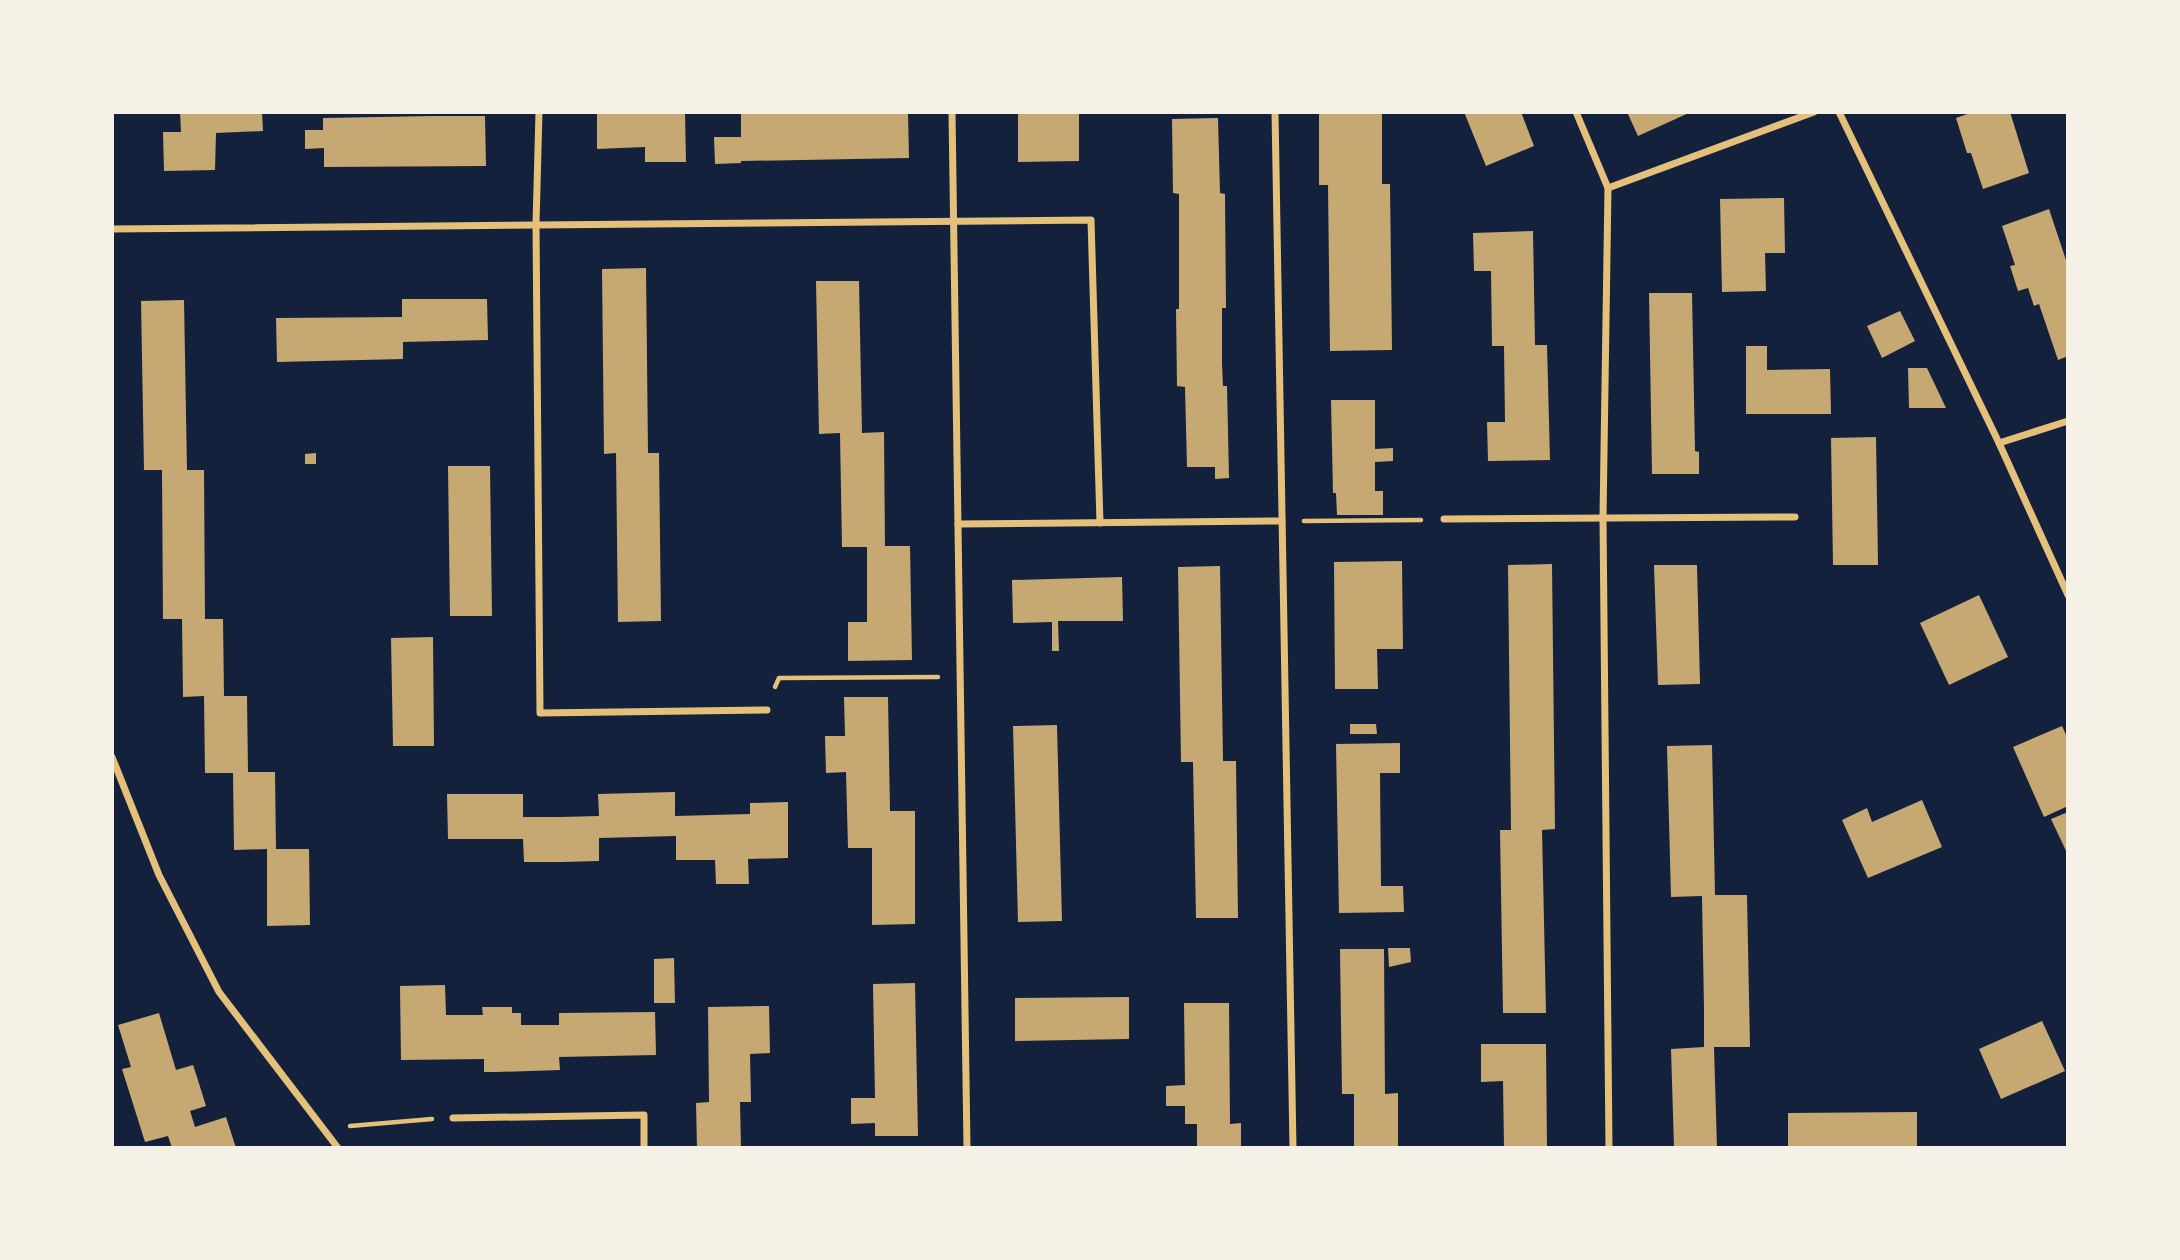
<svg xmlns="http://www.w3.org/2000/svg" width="2180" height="1260" viewBox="0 0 2180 1260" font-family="'Source Sans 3',sans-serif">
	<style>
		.building { fill: #c6a872 }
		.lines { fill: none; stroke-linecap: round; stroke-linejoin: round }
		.path { stroke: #e5c07b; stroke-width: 4.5 }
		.minor { stroke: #e5c07b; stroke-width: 7 }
	</style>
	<rect width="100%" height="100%" fill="#14213d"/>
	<g class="building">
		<polygon points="180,112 262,112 263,131 216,133 215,170 164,171 163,132 181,132"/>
		<polygon points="597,112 685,112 686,162 645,162 645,147 597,149"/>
		<polygon points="741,112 908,112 909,158 741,161 741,163 715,164 714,137 741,137"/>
		<polygon points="1018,112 1079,112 1079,161 1018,162"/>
		<polygon points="1319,112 1382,112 1382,184 1390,184 1392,350 1330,351 1328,185 1319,185"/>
		<polygon points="1464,112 1521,112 1534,146 1486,166"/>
		<polygon points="1627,112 1691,112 1638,136"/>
		<polygon points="1973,112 2010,112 2029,173 1983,189 1971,153 1967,153 1956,118"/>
		<polygon points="432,116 485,116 486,166 324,167 324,148 305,149 305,130 323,130 323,118"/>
		<polygon points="1218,118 1220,193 1225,194 1226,308 1222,308 1222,364 1223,386 1227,386 1229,478 1215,479 1215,467 1187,467 1185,387 1177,386 1176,309 1179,309 1179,194 1173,193 1172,119"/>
		<polygon points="1784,198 1785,253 1765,253 1766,291 1722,292 1720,199"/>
		<polygon points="2049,209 2068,266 2068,356 2058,360 2039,304 2034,306 2028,288 2018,291 2010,266 2015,265 2002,226"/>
		<polygon points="1533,231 1535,345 1547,345 1550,460 1488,461 1487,422 1505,422 1504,346 1492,346 1491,271 1474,271 1473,233"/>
		<polygon points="646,268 648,453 659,453 661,621 618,622 616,453 604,454 602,269"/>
		<polygon points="816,281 859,281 862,433 884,432 885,546 910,546 912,660 848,661 848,622 867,622 867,547 842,547 840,433 819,434"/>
		<polygon points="1649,293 1692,293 1695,451 1699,452 1699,474 1652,474"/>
		<polygon points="402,299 487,299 488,340 403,342 403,359 277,362 276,318 402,317"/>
		<polygon points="184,300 187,470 204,470 205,619 223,619 224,696 247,696 248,772 275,772 276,849 309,849 310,925 267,926 267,849 234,850 233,773 205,773 204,696 183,697 182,619 163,619 162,470 144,470 141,301"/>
		<polygon points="1900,311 1915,341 1882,358 1867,326"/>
		<polygon points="1746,346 1767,346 1767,370 1830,369 1831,414 1746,414"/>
		<polygon points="1908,368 1927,368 1946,408 1909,408"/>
		<polygon points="1331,400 1375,400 1375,449 1393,448 1393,461 1375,462 1375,491 1383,491 1383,515 1337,515 1336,493 1333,493"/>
		<polygon points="1876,437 1878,565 1833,565 1831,438"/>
		<polygon points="316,453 316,464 305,464 305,454"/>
		<polygon points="448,466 490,466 492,616 450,616"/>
		<polygon points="1402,561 1403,649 1377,649 1378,689 1335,689 1334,562"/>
		<polygon points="1552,564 1555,829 1542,830 1546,1013 1503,1013 1500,830 1511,830 1508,565"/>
		<polygon points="1654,565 1697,565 1700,684 1658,685"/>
		<polygon points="1220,566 1223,761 1236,761 1238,918 1196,918 1193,762 1181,762 1178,567"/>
		<polygon points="1122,577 1123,621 1058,621 1059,651 1052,651 1052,622 1013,623 1012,580"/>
		<polygon points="1979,595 2008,657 1949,685 1920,623"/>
		<polygon points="433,637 434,746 393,746 391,638"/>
		<polygon points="844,697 888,697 890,811 915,811 915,924 872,925 872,848 848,848 846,772 826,773 825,736 845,736"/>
		<polygon points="1350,724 1376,724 1377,734 1350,734"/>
		<polygon points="1057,725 1062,921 1018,922 1013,726"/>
		<polygon points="2062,726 2068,739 2068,806 2044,817 2013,747"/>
		<polygon points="1400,743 1400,773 1380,773 1381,886 1403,886 1404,912 1339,913 1336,744"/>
		<polygon points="1712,745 1715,895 1747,895 1750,1047 1714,1047 1717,1148 1674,1148 1671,1049 1704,1047 1704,1009 1702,896 1671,897 1667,746"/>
		<polygon points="675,792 675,816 750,814 750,803 788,802 788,858 748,859 749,884 716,884 715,860 676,860 676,836 599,838 599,861 562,862 524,862 523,839 448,839 447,794 523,794 523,817 561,817 599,816 598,794"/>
		<polygon points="1922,800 1942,847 1868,878 1842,820 1867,808 1872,822"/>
		<polygon points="2068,812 2068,855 2051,819"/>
		<polygon points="1388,948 1410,948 1411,962 1389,967"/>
		<polygon points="1340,949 1384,949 1385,1094 1398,1093 1398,1148 1354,1148 1354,1094 1342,1094"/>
		<polygon points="674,958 675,1003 654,1003 654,959"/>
		<polygon points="915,983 918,1136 875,1136 875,1123 851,1124 851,1098 875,1098 873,984"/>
		<polygon points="445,985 446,1015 483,1015 482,1007 512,1007 512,1013 521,1013 521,1025 559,1025 559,1013 655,1012 656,1055 559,1057 560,1070 496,1072 484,1072 484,1059 401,1060 400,986"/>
		<polygon points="1129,997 1129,1039 1015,1041 1015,998"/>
		<polygon points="1184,1003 1229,1003 1230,1124 1241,1123 1241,1148 1197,1148 1197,1124 1185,1124 1185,1106 1166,1106 1166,1086 1185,1085"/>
		<polygon points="769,1006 770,1053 750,1054 751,1102 740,1102 741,1148 697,1148 696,1103 709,1102 708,1007"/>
		<polygon points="159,1013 176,1070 193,1065 197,1077 206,1106 190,1111 195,1127 226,1117 236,1148 172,1148 168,1136 145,1142 122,1069 131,1067 118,1025"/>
		<polygon points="2042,1021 2065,1071 2001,1099 1979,1049"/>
		<polygon points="1481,1044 1546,1044 1547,1148 1504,1148 1503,1081 1481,1082"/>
		<polygon points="1917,1112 1917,1148 1788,1148 1788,1113"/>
	</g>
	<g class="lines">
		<g class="path">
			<polyline points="1304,521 1421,520"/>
			<polyline points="775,687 779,678 938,677"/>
			<polyline points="350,1126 432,1119"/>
		</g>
		<g class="minor">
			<polyline points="539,112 536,224 540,713 767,710"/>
			<polyline points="952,112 967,1148"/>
			<polyline points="1275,112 1293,1148"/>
			<polyline points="1576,112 1608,188"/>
			<polyline points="1839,112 1999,443 2068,595"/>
			<polyline points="112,229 1091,220 1100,523"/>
			<polyline points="1999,443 2068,421"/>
			<polyline points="1444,519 1795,517"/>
			<polyline points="958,524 1282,521"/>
			<polyline points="112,757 159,875 219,992 338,1148"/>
			<polyline points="453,1118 644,1115 644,1148"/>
			<polyline points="1609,1148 1603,518 1608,188 1814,112"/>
		</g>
	</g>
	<rect width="2180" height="1260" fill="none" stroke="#f6f1e7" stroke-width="228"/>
</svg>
